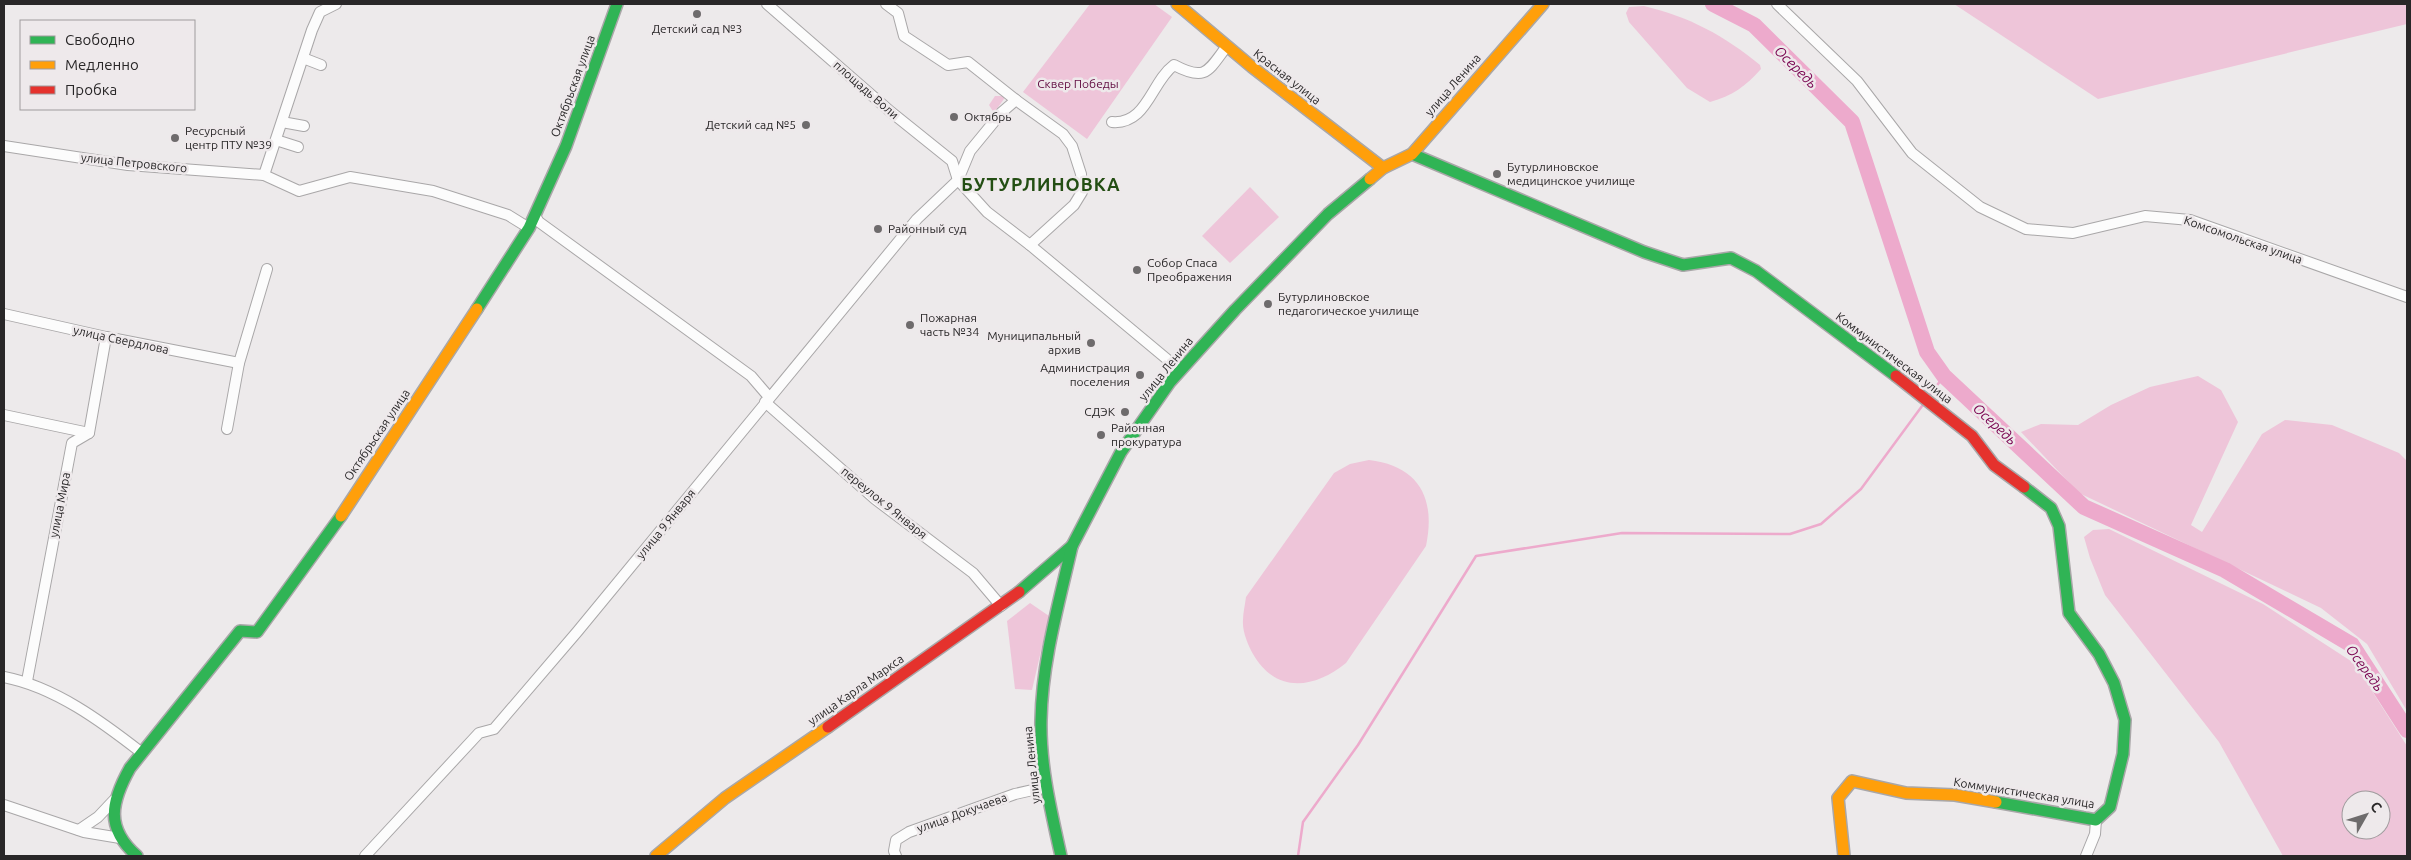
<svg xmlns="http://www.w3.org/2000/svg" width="2411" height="860" viewBox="0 0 2411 860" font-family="Ubuntu,sans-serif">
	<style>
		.green { fill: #eec5d9; fill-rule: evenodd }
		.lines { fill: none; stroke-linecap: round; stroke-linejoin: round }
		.stream { stroke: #edaacc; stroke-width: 2.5 }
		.river { stroke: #edaacc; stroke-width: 16 }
		.street-casing { stroke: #a9a7a8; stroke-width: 12 }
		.fast-casing { stroke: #a9a7a8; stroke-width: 14 }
		.slow-casing { stroke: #a9a7a8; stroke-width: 14 }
		.jam-casing { stroke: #a9a7a8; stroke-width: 14 }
		.street { stroke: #fcfcfc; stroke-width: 10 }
		.fast { stroke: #30b455; stroke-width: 11 }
		.slow { stroke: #ff9f0a; stroke-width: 11 }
		.jam { stroke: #e5322d; stroke-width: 11 }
		.poi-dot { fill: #6e6b6c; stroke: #eee9eb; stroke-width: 2 }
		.labels { text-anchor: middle; stroke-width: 5; stroke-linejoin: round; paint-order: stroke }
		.poi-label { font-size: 12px; fill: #292728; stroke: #eee9eb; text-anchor: start }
		.street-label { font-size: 12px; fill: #292728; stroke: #eee9eb }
		.park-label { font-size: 12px; fill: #600b40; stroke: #eee9eb }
		.water-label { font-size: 14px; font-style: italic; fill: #78004f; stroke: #eee9eb }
		.district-label { font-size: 18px; font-weight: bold; letter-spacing: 1px; fill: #234e13; stroke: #eee9eb }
	</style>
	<rect width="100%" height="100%" fill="#edeaeb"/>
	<g class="green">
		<polygon points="1090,4 1154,4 1172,17 1087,139 1023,92"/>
		<polygon points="1954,4 2407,4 2407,24 2098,99"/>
		<path d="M1644,6C1690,17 1723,35 1760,65L1761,69C1746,86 1732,96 1710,102L1687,88L1629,22L1626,13L1629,7Z"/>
		<polygon points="995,96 1006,96 994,113 989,105"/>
		<polygon points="1250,187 1279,217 1230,263 1202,236"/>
		<polygon points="2198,376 2221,390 2238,422 2191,525 2202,532 2262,434 2285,420 2332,425 2399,453 2407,461 2407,711 2367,644 2321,608 2079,493 2021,432 2041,424 2078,425 2111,405 2150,387"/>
		<path d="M1369,460C1419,466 1436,498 1426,546L1346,663C1314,689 1276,694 1253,654C1248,645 1242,631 1243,620C1243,613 1245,605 1246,597L1334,473L1350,464Z"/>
		<path d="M2109,529L2263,604L2354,663L2407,746V856H2283L2219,742L2105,595L2090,558L2084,537L2093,530ZM2351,800H2381V830H2351Z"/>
		<polygon points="1030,603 1049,616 1032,690 1015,689 1007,621"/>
	</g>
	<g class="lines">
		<g class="stream">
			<polyline points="1929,396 1944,376"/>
			<polyline points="1298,856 1303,822 1358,745 1476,556 1622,533 1790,534 1821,524 1861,489 1925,402"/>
		</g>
		<polyline class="river" points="1713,4 1754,25 1852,122 1927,352 1944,376 2084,507 2225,570 2352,645 2407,730"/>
		<defs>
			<g id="street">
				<polyline points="767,4 891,112 952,161 958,180 987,212 1030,245 1180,370"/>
				<polyline points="886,4 898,13 904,36 948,65 968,62 1016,100"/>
				<polyline points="1777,4 1857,81 1912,153 1980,207 2026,229 2073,233 2145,216 2190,220 2407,297"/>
				<polyline points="303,58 321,65"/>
				<polyline points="282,122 304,126"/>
				<path d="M1112,122C1147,125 1151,82 1174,65C1206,82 1208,71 1227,46"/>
				<polyline points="276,140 298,147"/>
				<polyline points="4,146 128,165 264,175 299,191 350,177 433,191 508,215 529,228"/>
				<polyline points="264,175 312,30 320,12 336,4"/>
				<polyline points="535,216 539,222 751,376 769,397"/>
				<polyline points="4,314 106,337 239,363"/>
				<polyline points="765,402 875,499 973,573 1001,606"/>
				<polyline points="4,415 89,433"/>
				<polyline points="227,429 239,363 267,269"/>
				<path d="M4,677C55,687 101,721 142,753"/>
				<polyline points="27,681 72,443 89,433 106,337"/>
				<polyline points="4,805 84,832 120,838"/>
				<polyline points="79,830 98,817 114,800"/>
				<polyline points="365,856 479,733 494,729 577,632 917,219 958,180 970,151 1002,112 1016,100 1063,134 1072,146 1081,174 1082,192 1074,205 1030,245"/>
				<polyline points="896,856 894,851 896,840 909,832 1015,794 1046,787"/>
				<polyline points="2086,856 2095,834 2096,820"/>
			</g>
			<g id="fast">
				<polyline points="1412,154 1644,252 1683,265 1731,258 1756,271 1896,376"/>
				<polyline points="477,309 529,228 566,146 617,4"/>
				<polyline points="1019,592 1072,546 1121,452 1170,382 1235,310 1328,214 1370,179"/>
				<polyline points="1996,802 2096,820 2110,807 2123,754 2125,720 2114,683 2099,654 2069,613 2059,526 2051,508 2024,487"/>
				<path d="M137,856C105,828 111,802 130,768L240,631L257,632L341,516"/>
				<path d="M1061,856C1051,811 1040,766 1041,720C1042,661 1059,603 1072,546"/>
			</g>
			<g id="slow">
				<polyline points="1177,4 1252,67 1383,168"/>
				<polyline points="1370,179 1383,168 1412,154 1543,4"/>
				<polyline points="341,516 477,309"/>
				<polyline points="656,856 725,798 828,727"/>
				<polyline points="1844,856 1838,798 1852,781 1906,793 1955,795 1996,802"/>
			</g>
			<g id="jam">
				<polyline points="1896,376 1972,436 1994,465 2024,487"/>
				<polyline points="828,727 1019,592"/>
			</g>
		</defs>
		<use href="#street" class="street-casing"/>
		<use href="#fast" class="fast-casing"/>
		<use href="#slow" class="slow-casing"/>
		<use href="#jam" class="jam-casing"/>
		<use href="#street" class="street"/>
		<use href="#fast" class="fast"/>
		<use href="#slow" class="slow"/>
		<use href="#jam" class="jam"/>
	</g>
	<g class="poi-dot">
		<circle cx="697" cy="14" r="5"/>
		<circle cx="954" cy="117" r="5"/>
		<circle cx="806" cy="125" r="5"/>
		<circle cx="175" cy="138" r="5"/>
		<circle cx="1497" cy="174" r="5"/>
		<circle cx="878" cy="229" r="5"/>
		<circle cx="1137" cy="270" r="5"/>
		<circle cx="1268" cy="304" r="5"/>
		<circle cx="910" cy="325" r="5"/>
		<circle cx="1091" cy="343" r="5"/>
		<circle cx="1140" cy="375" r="5"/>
		<circle cx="1125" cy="412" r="5"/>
		<circle cx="1101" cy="435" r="5"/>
	</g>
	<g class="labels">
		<g class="poi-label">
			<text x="697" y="33" text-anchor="middle">Детский сад №3</text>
			<text x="964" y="121">Октябрь</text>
			<text x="796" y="129" text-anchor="end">Детский сад №5</text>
			<text x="185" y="135">Ресурсный<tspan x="185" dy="14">центр ПТУ №39</tspan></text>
			<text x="1507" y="171">Бутурлиновское<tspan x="1507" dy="14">медицинское училище</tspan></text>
			<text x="888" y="233">Районный суд</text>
			<text x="1147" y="267">Собор Спаса<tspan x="1147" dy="14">Преображения</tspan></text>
			<text x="1278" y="301">Бутурлиновское<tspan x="1278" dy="14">педагогическое училище</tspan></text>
			<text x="920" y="322">Пожарная<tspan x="920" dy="14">часть №34</tspan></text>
			<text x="1081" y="340" text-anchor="end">Муниципальный<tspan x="1081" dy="14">архив</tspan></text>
			<text x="1130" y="372" text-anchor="end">Администрация<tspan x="1130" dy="14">поселения</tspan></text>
			<text x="1115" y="416" text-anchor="end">СДЭК</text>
			<text x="1111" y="432">Районная<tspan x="1111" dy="14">прокуратура</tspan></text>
		</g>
		<g class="street-label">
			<text transform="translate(1287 77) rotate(38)" y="4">Красная улица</text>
			<text transform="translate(1453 85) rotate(-49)" y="4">улица Ленина</text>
			<text transform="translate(573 86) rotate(-70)" y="4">Октябрьская улица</text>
			<text transform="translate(866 90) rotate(41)" y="4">площадь Воли</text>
			<text transform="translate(134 163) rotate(6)" y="4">улица Петровского</text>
			<text transform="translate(2243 240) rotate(19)" y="4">Комсомольская улица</text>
			<text transform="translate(121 340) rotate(12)" y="4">улица Свердлова</text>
			<text transform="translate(1894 358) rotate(37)" y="4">Коммунистическая улица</text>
			<text transform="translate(1166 369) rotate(-51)" y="4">улица Ленина</text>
			<text transform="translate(377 435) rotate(-56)" y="4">Октябрьская улица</text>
			<text transform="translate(884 503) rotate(39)" y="4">переулок 9 Января</text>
			<text transform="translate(60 505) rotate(-79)" y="4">улица Мира</text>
			<text transform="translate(666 524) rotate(-51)" y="4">улица 9 Января</text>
			<text transform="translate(856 690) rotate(-35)" y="4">улица Карла Маркса</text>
			<text transform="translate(1032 765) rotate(-96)" y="4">улица Ленина</text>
			<text transform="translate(2024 793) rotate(9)" y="4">Коммунистическая улица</text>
			<text transform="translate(962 813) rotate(-20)" y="4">улица Докучаева</text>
		</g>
		<g class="park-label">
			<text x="1078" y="88">Сквер Победы</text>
		</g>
		<g class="water-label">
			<text transform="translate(1796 67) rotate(45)" y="5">Осередь</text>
			<text transform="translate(1995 424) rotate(43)" y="5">Осередь</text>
			<text transform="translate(2365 668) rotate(54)" y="5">Осередь</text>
		</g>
		<g class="district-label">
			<text x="1041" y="191">БУТУРЛИНОВКА</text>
		</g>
	</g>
	<rect width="2411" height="860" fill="none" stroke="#292728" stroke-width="10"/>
	<rect x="20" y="20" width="175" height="90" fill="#eee9eb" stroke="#9f9b9d"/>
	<rect x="30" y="36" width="25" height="8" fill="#30b455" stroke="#9f9b9d"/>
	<text x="65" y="45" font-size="15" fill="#292728">Свободно</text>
	<rect x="30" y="61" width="25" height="8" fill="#ff9f0a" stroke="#9f9b9d"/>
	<text x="65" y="70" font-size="15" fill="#292728">Медленно</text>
	<rect x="30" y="86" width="25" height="8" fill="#e5322d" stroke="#9f9b9d"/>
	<text x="65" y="95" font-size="15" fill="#292728">Пробка</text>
	<g transform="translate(2366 815) rotate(51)"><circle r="24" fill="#eee9eb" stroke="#9f9b9d"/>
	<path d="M0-4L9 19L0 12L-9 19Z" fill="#6e6b6c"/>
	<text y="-8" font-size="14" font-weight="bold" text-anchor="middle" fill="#292728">С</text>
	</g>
</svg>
